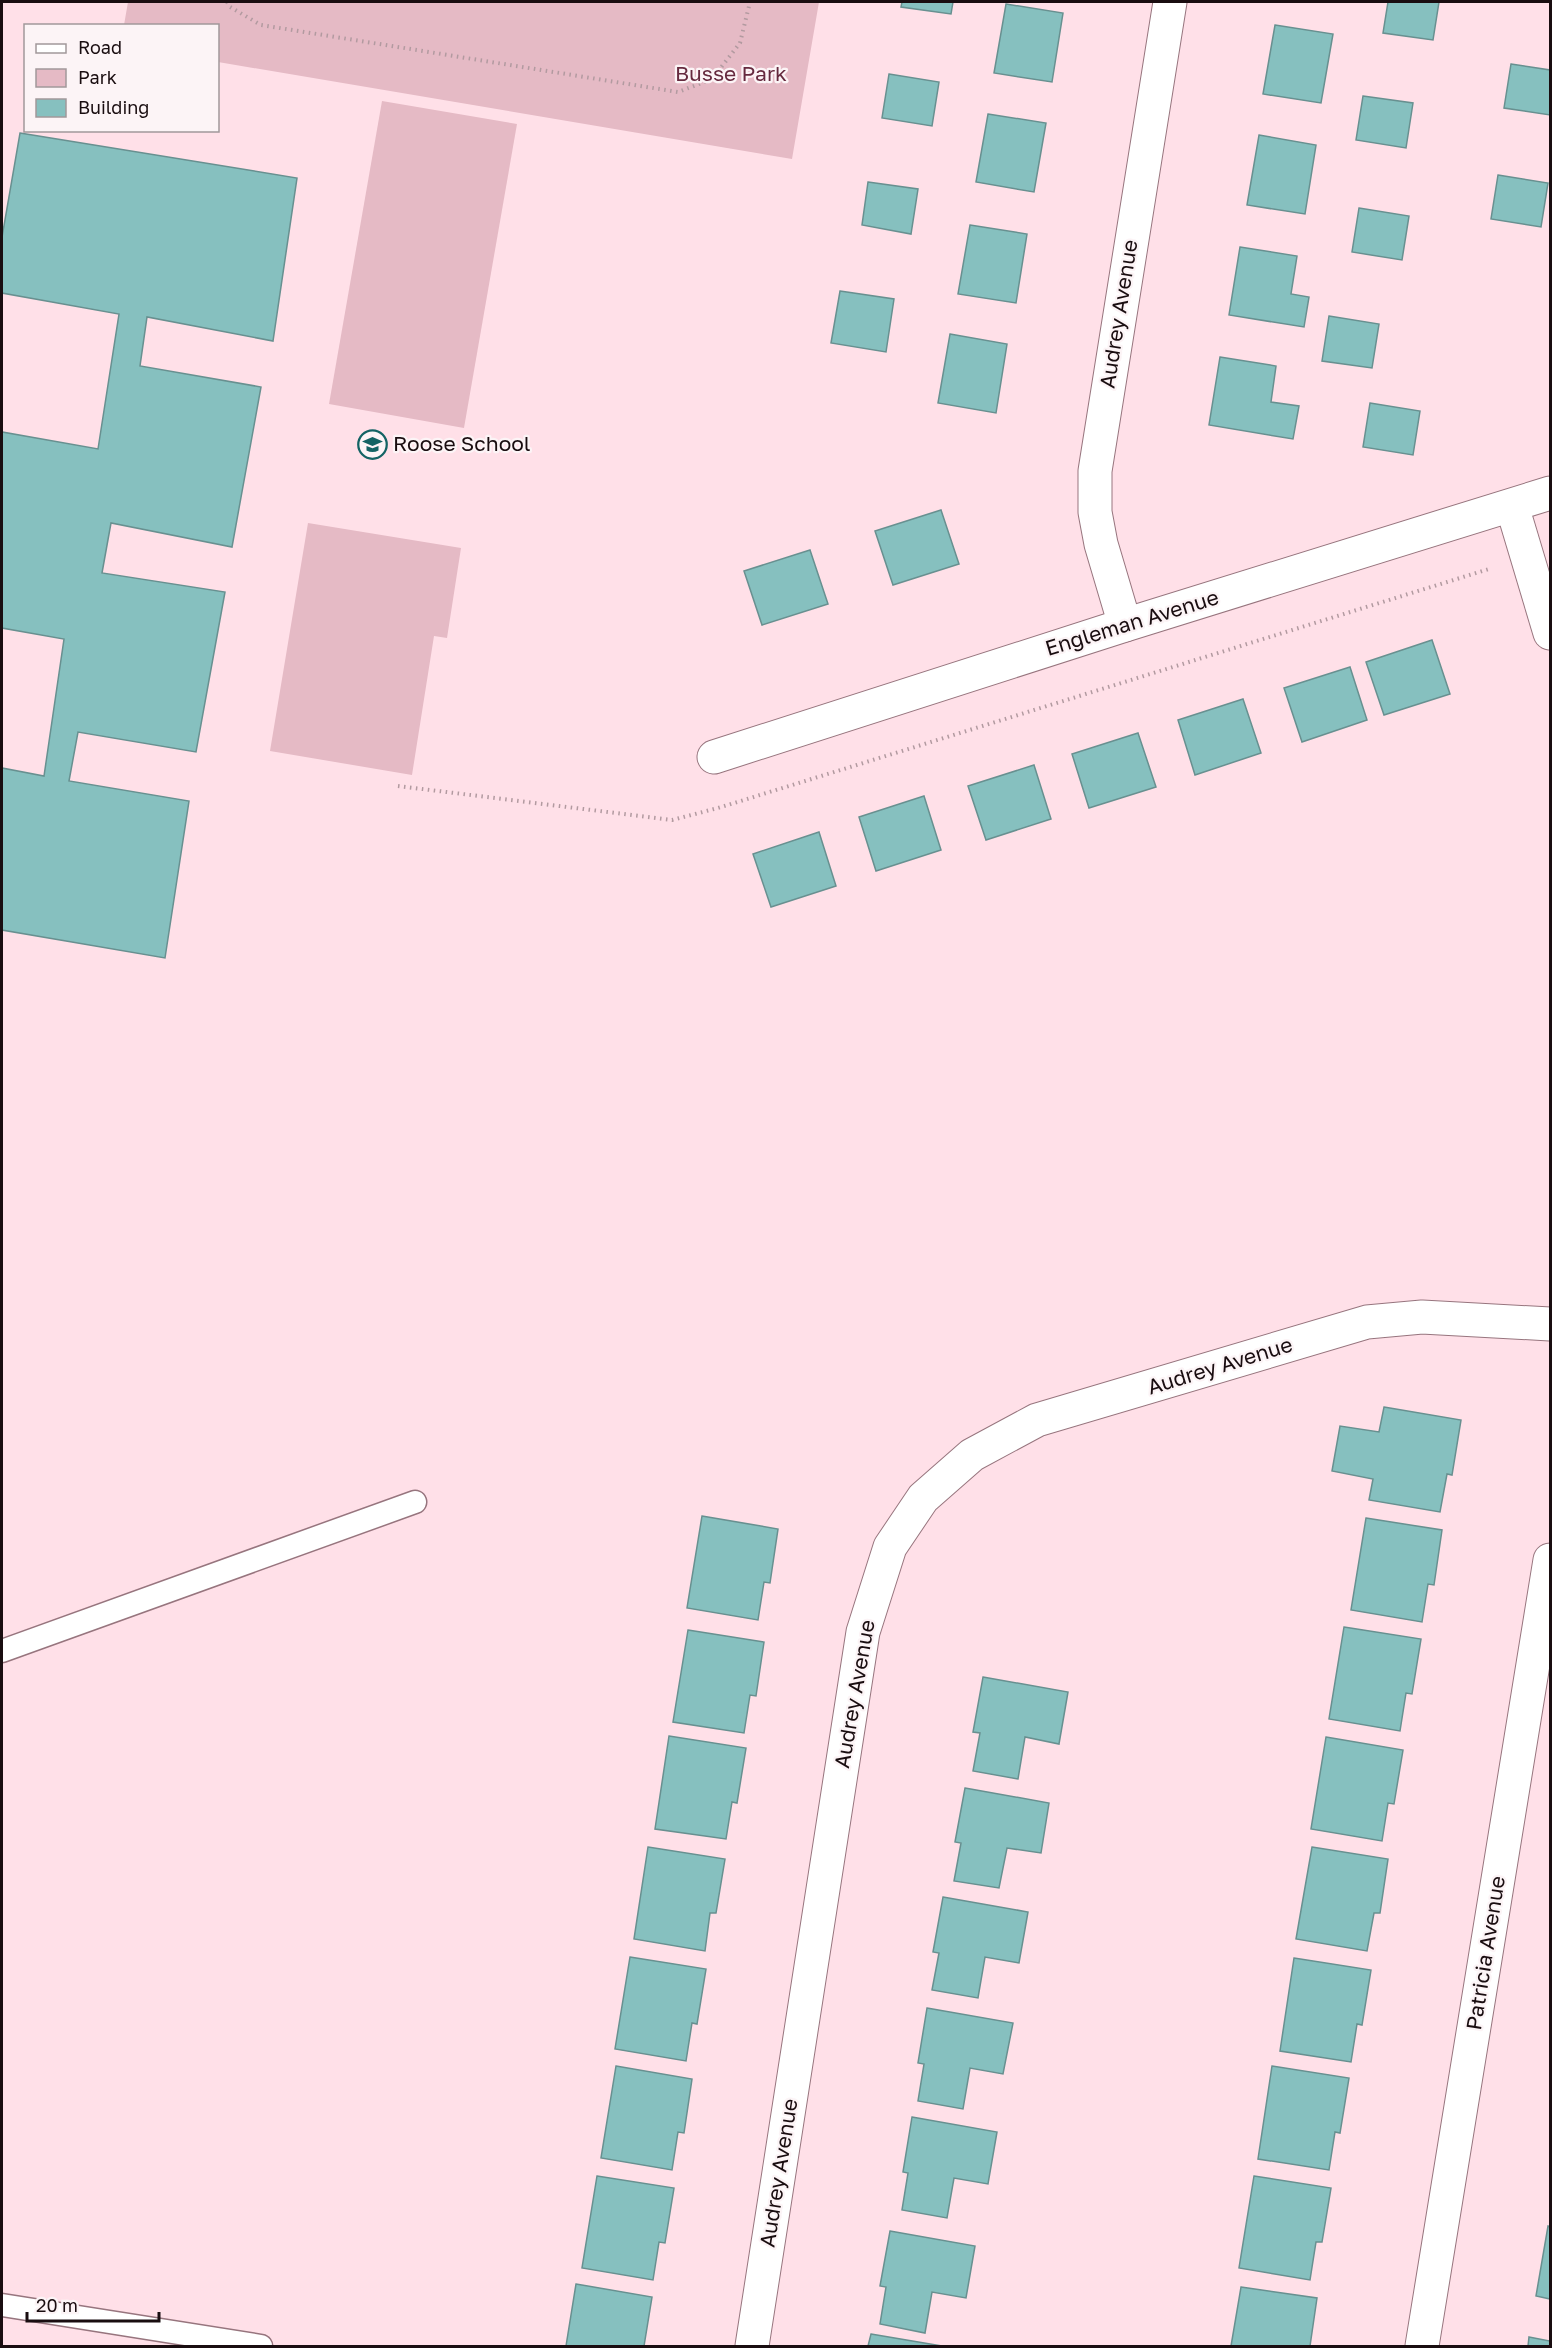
<svg xmlns="http://www.w3.org/2000/svg" width="1552" height="2348" viewBox="0 0 1552 2348" font-family="'Golos Text',sans-serif">
	<style>
		.green { fill: #e5bac5 }
		.building { fill: #86c0bf; stroke: #689090; stroke-width: 1.5 }
		.lines { fill: none; stroke-linecap: round; stroke-linejoin: round }
		.lane-casing { stroke: #97757e; stroke-width: 25 }
		.street-casing { stroke: #97757e; stroke-width: 35 }
		.path { stroke: #b29aa0; stroke-width: 4; stroke-dasharray: 1.5 4.5; stroke-linecap: butt }
		.lane { stroke: #fff; stroke-width: 22 }
		.street { stroke: #fff; stroke-width: 33 }
		.labels { text-anchor: middle; stroke-width: 4.5; stroke-linejoin: round; paint-order: stroke }
		.park-label { font-size: 21px; fill: #662a3f; stroke: #fcf4f6 }
		.street-label { font-size: 21px; fill: #190d10; stroke: #fcf4f6 }
		.poi-label { font-size: 21px; fill: #190d10; stroke: #fcf4f6; text-anchor: start }
	</style>
	<rect width="100%" height="100%" fill="#ffe0e8"/>
	<g class="green">
		<polygon points="128,2 819,2 792,159 218,62 218,26 124,25"/>
		<polygon points="382,101 517,124 464,428 329,404"/>
		<polygon points="308,523 461,548 447,638 434,636 412,775 270,751"/>
	</g>
	<g class="building">
		<polygon points="902,2 953,2 951,14 901,7"/>
		<polygon points="1388,2 1439,2 1433,40 1383,33"/>
		<polygon points="1006,4 1063,13 1052,82 994,73"/>
		<polygon points="1275,25 1333,34 1321,103 1263,94"/>
		<polygon points="1511,64 1550,70 1550,115 1504,108"/>
		<polygon points="889,74 939,82 932,126 882,118"/>
		<polygon points="1363,96 1413,103 1406,148 1356,140"/>
		<polygon points="988,114 1046,123 1034,192 976,182"/>
		<polygon points="20,133 297,178 273,341 147,317 140,366 261,387 232,547 111,523 102,573 225,592 196,752 78,732 69,781 189,801 165,958 2,930 2,768 44,776 64,639 2,628 2,432 98,449 119,314 2,293 2,237"/>
		<polygon points="1259,135 1316,145 1305,214 1247,205"/>
		<polygon points="1498,175 1548,183 1541,227 1491,219"/>
		<polygon points="868,182 918,189 911,234 862,225"/>
		<polygon points="1359,208 1409,216 1402,260 1352,252"/>
		<polygon points="970,225 1027,234 1016,303 958,294"/>
		<polygon points="1240,247 1297,256 1291,294 1309,297 1304,327 1229,315"/>
		<polygon points="840,291 894,299 886,352 831,343"/>
		<polygon points="1329,316 1379,324 1372,368 1322,361"/>
		<polygon points="950,334 1007,344 996,413 938,403"/>
		<polygon points="1220,357 1276,366 1271,402 1299,406 1293,439 1209,425"/>
		<polygon points="1370,403 1420,411 1413,455 1363,447"/>
		<polygon points="941,510 959,564 893,585 875,531"/>
		<polygon points="810,550 828,604 762,625 744,571"/>
		<polygon points="1432,640 1450,694 1384,715 1366,662"/>
		<polygon points="1350,667 1367,720 1302,742 1284,688"/>
		<polygon points="1243,699 1261,753 1195,775 1178,720"/>
		<polygon points="1138,733 1156,787 1089,808 1072,754"/>
		<polygon points="1034,765 1051,819 986,840 968,786"/>
		<polygon points="924,796 941,850 876,871 859,817"/>
		<polygon points="819,832 836,886 771,907 753,854"/>
		<polygon points="1384,1407 1461,1420 1452,1475 1447,1474 1440,1512 1369,1500 1373,1479 1332,1471 1340,1426 1379,1432"/>
		<polygon points="702,1516 778,1529 770,1583 764,1582 758,1620 687,1608"/>
		<polygon points="1366,1518 1442,1530 1434,1585 1428,1584 1422,1622 1351,1610"/>
		<polygon points="1344,1627 1421,1639 1412,1694 1406,1693 1400,1731 1329,1719"/>
		<polygon points="688,1630 764,1642 756,1696 750,1695 744,1733 673,1722"/>
		<polygon points="983,1677 1068,1692 1059,1744 1025,1737 1018,1779 973,1771 980,1733 973,1732"/>
		<polygon points="669,1736 746,1748 737,1803 732,1802 726,1839 655,1829"/>
		<polygon points="1326,1737 1403,1750 1394,1804 1388,1803 1382,1841 1311,1829"/>
		<polygon points="965,1788 1049,1803 1041,1853 1007,1848 999,1888 954,1881 961,1843 955,1842"/>
		<polygon points="648,1847 725,1859 716,1913 710,1913 705,1951 634,1939"/>
		<polygon points="1312,1847 1388,1859 1380,1913 1374,1913 1367,1951 1296,1939"/>
		<polygon points="943,1897 1028,1912 1019,1963 985,1957 978,1998 932,1990 939,1953 933,1952"/>
		<polygon points="630,1957 706,1969 697,2024 692,2023 686,2061 615,2049"/>
		<polygon points="1294,1958 1371,1970 1362,2025 1357,2024 1351,2062 1280,2051"/>
		<polygon points="927,2008 1013,2023 1003,2074 970,2068 963,2109 918,2101 924,2064 918,2063"/>
		<polygon points="616,2066 692,2079 684,2133 678,2132 672,2170 601,2158"/>
		<polygon points="1272,2066 1349,2078 1340,2133 1335,2132 1329,2170 1258,2159"/>
		<polygon points="912,2117 997,2132 988,2184 954,2178 947,2218 902,2210 908,2173 903,2172"/>
		<polygon points="597,2176 674,2188 665,2243 659,2242 653,2280 582,2268"/>
		<polygon points="1254,2176 1331,2188 1322,2242 1316,2242 1310,2280 1239,2268"/>
		<polygon points="1548,2226 1550,2227 1550,2299 1536,2296"/>
		<polygon points="890,2231 975,2246 966,2298 932,2292 925,2333 880,2324 886,2287 880,2286"/>
		<polygon points="576,2284 652,2297 644,2346 566,2346"/>
		<polygon points="1241,2287 1317,2298 1310,2346 1231,2346"/>
		<polygon points="871,2334 942,2346 868,2346"/>
		<polygon points="1529,2337 1550,2341 1550,2346 1528,2346"/>
	</g>
	<g class="lines">
		<defs>
			<g id="lane">
				<polyline points="2,1651 415,1502"/>
				<polyline points="2,2305 261,2346"/>
			</g>
			<g id="street">
				<polyline points="1512,506 1550,633"/>
				<polyline points="1125,625 1101,544 1095,512 1095,471 1170,2"/>
				<polyline points="714,757 1125,625 1550,493"/>
				<polyline points="752,2346 863,1632 890,1547 923,1498 972,1455 1037,1420 1367,1322 1422,1317 1550,1324"/>
				<polyline points="1422,2346 1550,1560"/>
			</g>
		</defs>
		<use href="#lane" class="lane-casing"/>
		<use href="#street" class="street-casing"/>
		<g class="path">
			<polyline points="227,2 230,7 261,25 678,92 712,79 740,43 750,2"/>
			<polyline points="398,786 672,820 718,808 1489,569"/>
		</g>
		<use href="#lane" class="lane"/>
		<use href="#street" class="street"/>
	</g>
	<defs>
		<symbol id="school-ring" viewBox="-11 -11 22 22"><circle r="9.5" fill="#fcf4f6" stroke="#136364" stroke-width="1.5"/><path d="M0-5L7-2L0 1L-7-2ZM-4 1L0 2.5L4 1V4Q0 6-4 4Z" fill="#136364"/></symbol>
	</defs>
	<g fill-rule="evenodd">
		<use href="#school-ring" x="356" y="428" width="33" height="33"/>
	</g>
	<g class="labels">
		<g class="park-label">
			<text x="731" y="81">Busse Park</text>
		</g>
		<g class="street-label">
			<text transform="translate(1119 314) rotate(-81)" y="7">Audrey Avenue</text>
			<text transform="translate(1132 623) rotate(-17)" y="7">Engleman Avenue</text>
			<text transform="translate(1220 1366) rotate(-17)" y="7">Audrey Avenue</text>
			<text transform="translate(855 1694) rotate(-80)" y="7">Audrey Avenue</text>
			<text transform="translate(1486 1953) rotate(-81)" y="7">Patricia Avenue</text>
			<text transform="translate(779 2173) rotate(-81)" y="7">Audrey Avenue</text>
		</g>
		<g class="poi-label">
			<text x="393" y="451">Roose School</text>
		</g>
	</g>
	<rect width="1552" height="2348" fill="none" stroke="#190d10" stroke-width="6"/>
	<rect x="24" y="24" width="195" height="108" fill="#fcf4f6" stroke="#a1989a" stroke-width="1.5"/>
	<rect x="36" y="44" width="30" height="9" fill="#ffffff" stroke="#a1989a" stroke-width="1.5"/>
	<text x="78" y="54" font-size="18" fill="#190d10">Road</text>
	<rect x="36" y="69" width="30" height="18" fill="#e5bac5" stroke="#a1989a" stroke-width="1.5"/>
	<text x="78" y="84" font-size="18" fill="#190d10">Park</text>
	<rect x="36" y="99" width="30" height="18" fill="#86c0bf" stroke="#a1989a" stroke-width="1.5"/>
	<text x="78" y="114" font-size="18" fill="#190d10">Building</text>
	<path d="M27 2312v9h132v-9" fill="none" stroke="#190d10" stroke-width="3"/>
	<text x="36" y="2312" font-size="18" fill="#190d10" stroke="#fcf4f6" stroke-width="4.5" paint-order="stroke">20 m</text>
</svg>
